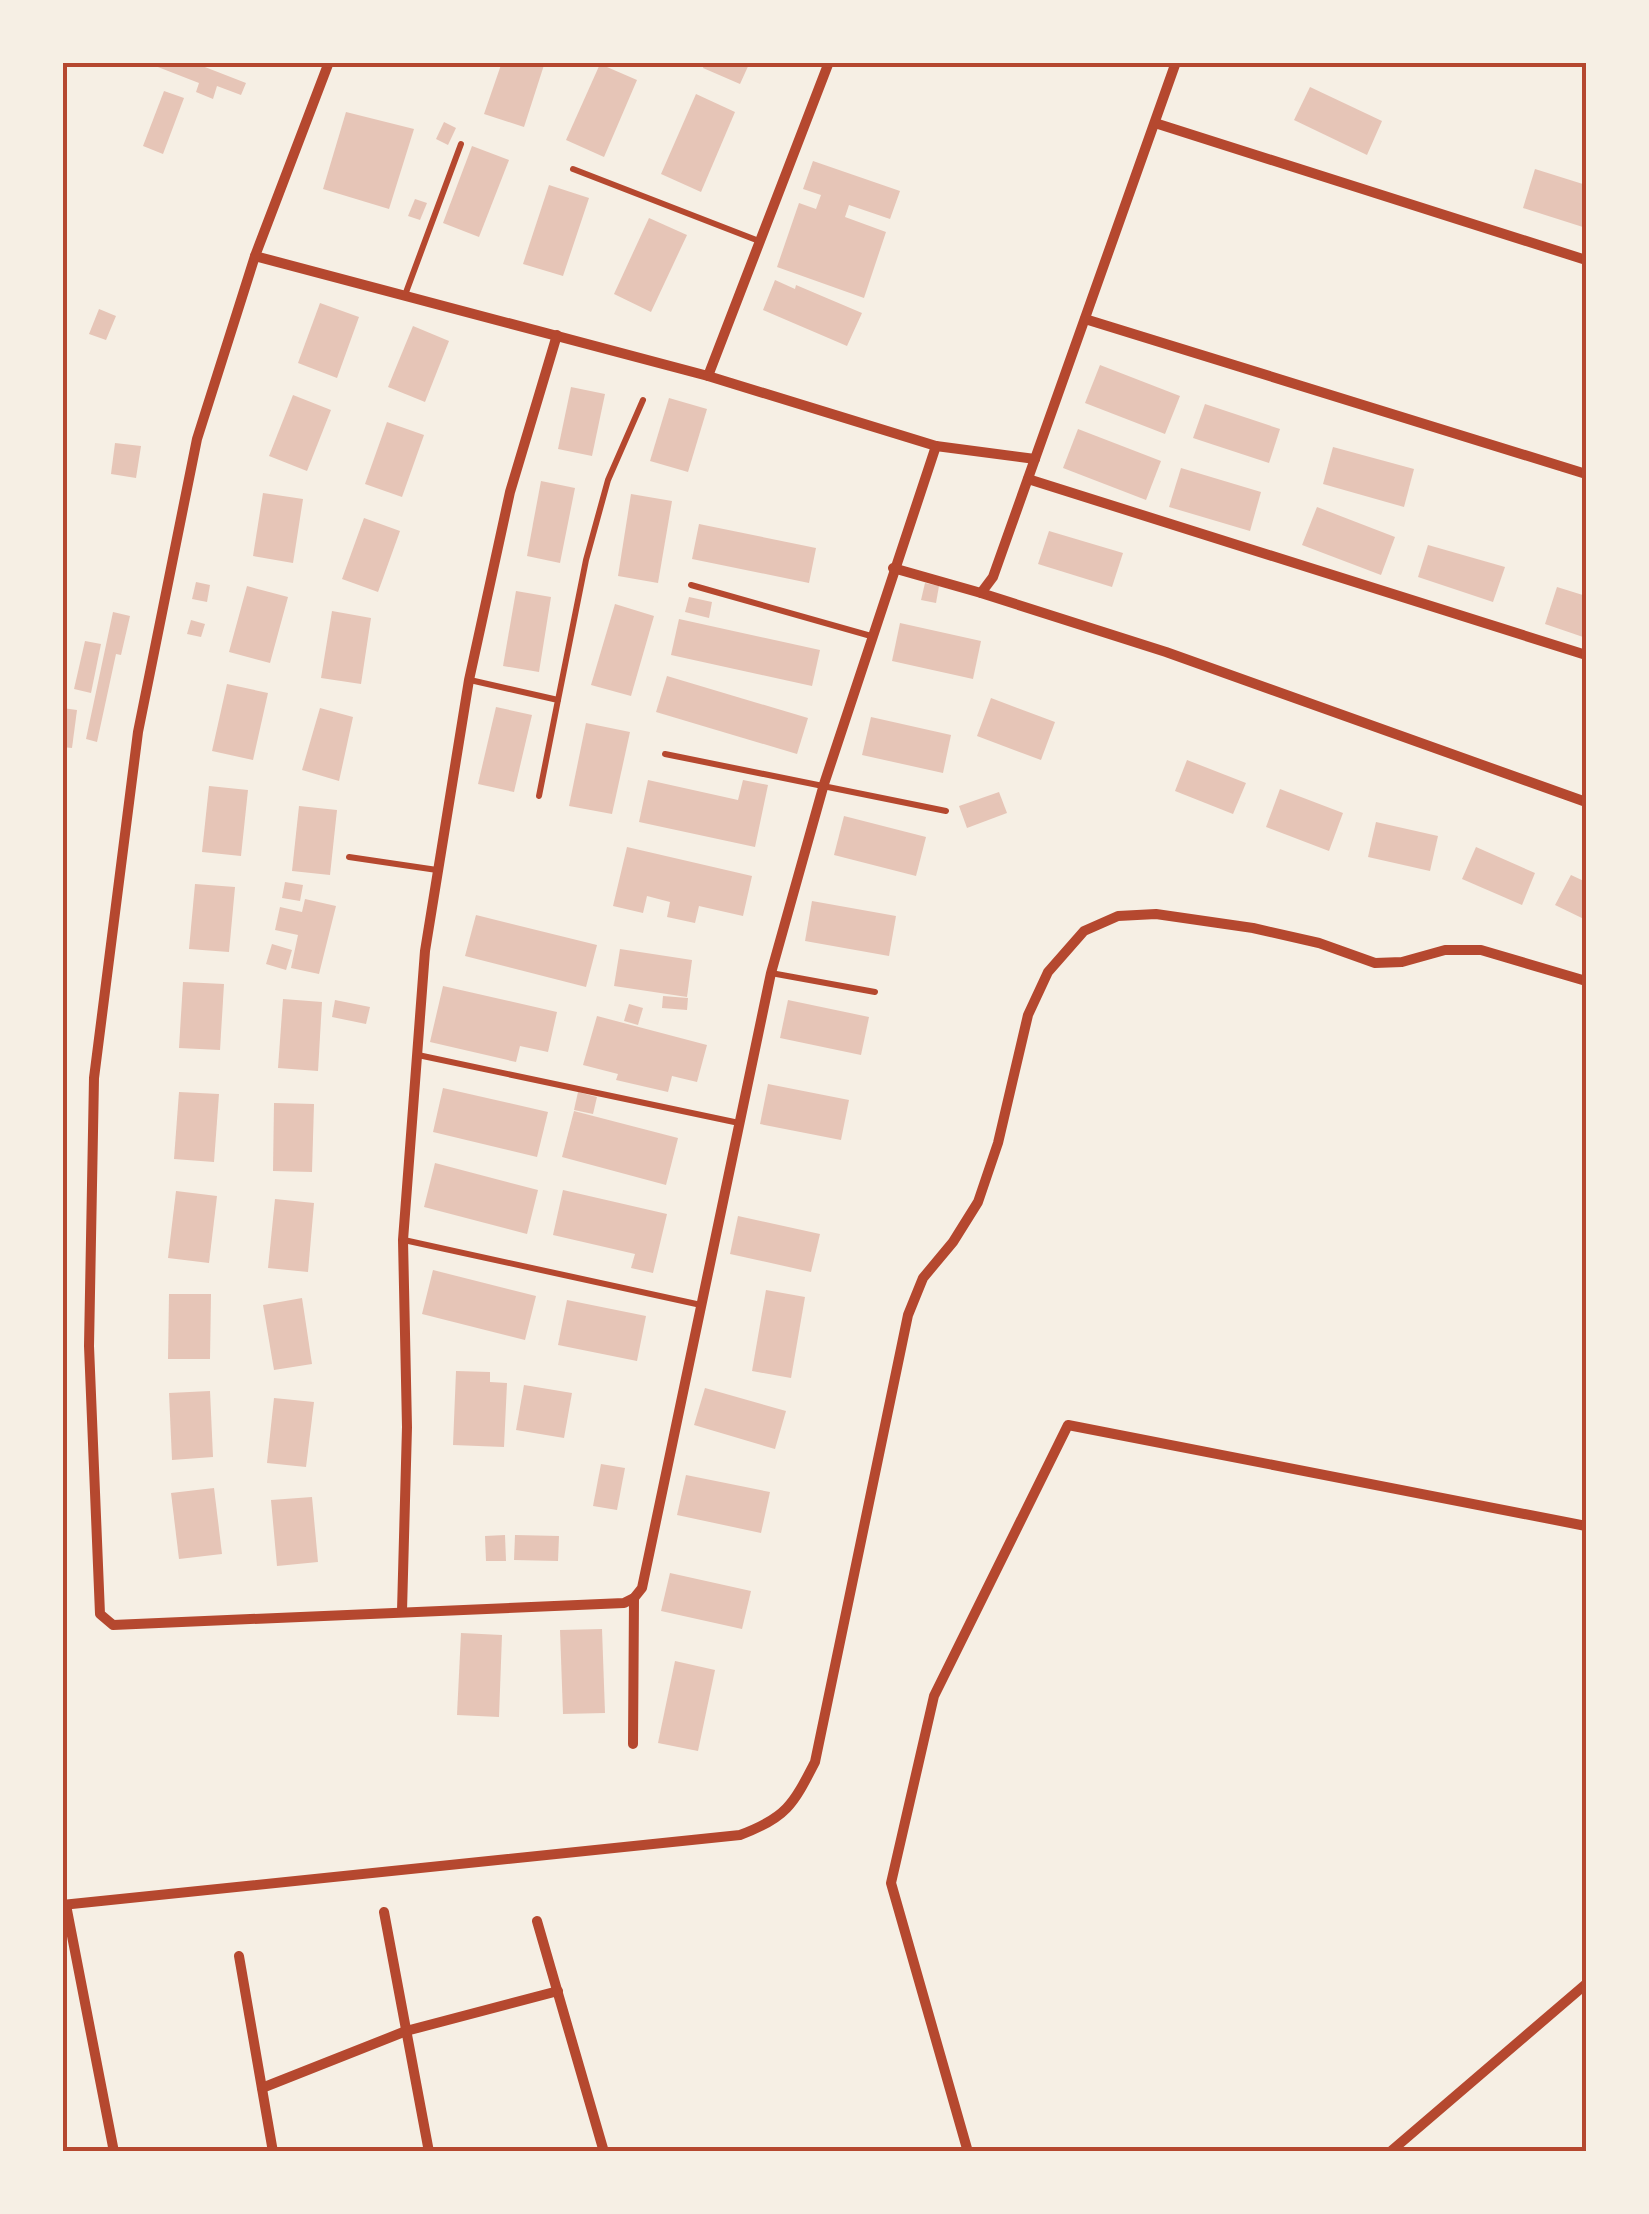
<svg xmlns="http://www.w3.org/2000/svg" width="1649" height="2214" viewBox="0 0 1649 2214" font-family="'Fira Sans',sans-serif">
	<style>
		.building { fill: #e6c5b7 }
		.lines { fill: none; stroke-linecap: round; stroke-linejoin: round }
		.service { stroke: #b5482f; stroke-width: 6 }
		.minor { stroke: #b5482f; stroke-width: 10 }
		.neatline { fill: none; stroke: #b5482f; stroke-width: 4 }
	</style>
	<rect width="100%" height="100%" fill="#f6efe4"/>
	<g class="building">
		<polygon points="145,62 192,62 246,83 241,95 217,86 213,99 196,92 199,83"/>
		<polygon points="502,62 545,62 524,127 484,114"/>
		<polygon points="705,62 750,62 740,84 703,68"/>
		<polygon points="600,64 637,80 604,157 566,140"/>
		<polygon points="1310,87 1382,121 1367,155 1294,120"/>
		<polygon points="164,91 184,98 163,154 143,146"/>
		<polygon points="696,94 735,112 701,192 661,174"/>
		<polygon points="346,112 414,129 389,209 323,189"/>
		<polygon points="444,122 456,128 448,145 436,139"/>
		<polygon points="472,146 509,160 479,237 443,223"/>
		<polygon points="813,161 900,191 890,219 849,205 845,217 886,232 864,298 777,267 799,203 816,209 821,195 803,189"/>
		<polygon points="1535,169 1586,185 1586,228 1523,208"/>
		<polygon points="549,185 589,198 563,276 523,264"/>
		<polygon points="415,199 427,203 420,220 408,216"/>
		<polygon points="649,218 687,235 651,312 614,294"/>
		<polygon points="775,280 795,289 796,285 862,313 847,346 763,310"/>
		<polygon points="320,303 359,317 337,378 298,363"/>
		<polygon points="99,309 116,316 106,340 89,334"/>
		<polygon points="413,326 449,341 425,402 388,387"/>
		<polygon points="1100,365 1180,396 1165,434 1085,403"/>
		<polygon points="571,387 605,394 592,456 558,449"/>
		<polygon points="293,395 331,410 307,471 269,456"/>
		<polygon points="669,398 707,409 688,472 650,461"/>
		<polygon points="1205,404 1280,429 1269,463 1193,438"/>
		<polygon points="387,422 424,435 402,497 365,484"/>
		<polygon points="1078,429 1161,461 1146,500 1063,468"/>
		<polygon points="115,443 141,446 136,478 111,474"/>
		<polygon points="1333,447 1414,469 1404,507 1323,484"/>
		<polygon points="1181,468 1261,492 1250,531 1169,507"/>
		<polygon points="541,481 575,488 560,563 527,556"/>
		<polygon points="263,493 303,499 293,563 253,556"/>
		<polygon points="631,494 672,501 658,583 618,576"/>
		<polygon points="1317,507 1395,537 1381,575 1302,545"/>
		<polygon points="364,518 400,531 378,592 342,579"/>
		<polygon points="699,524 816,548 809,583 692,559"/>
		<polygon points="1049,531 1123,553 1112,587 1038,564"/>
		<polygon points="1428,545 1505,567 1493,602 1418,577"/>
		<polygon points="196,582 210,585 207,602 192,599"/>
		<polygon points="925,583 939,586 936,603 921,600"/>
		<polygon points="247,586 288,597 270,663 229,652"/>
		<polygon points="1557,587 1586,596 1586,638 1545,624"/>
		<polygon points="516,591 551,597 539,672 503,666"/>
		<polygon points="689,597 712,602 709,618 685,612"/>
		<polygon points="615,604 654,616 631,696 591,685"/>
		<polygon points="332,611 371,618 361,684 321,678"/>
		<polygon points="113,612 130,616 121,655 116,654 97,742 86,739"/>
		<polygon points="679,619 820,650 812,686 671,655"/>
		<polygon points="191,620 205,624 201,637 187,634"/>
		<polygon points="900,623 981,641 973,679 892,661"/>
		<polygon points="85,641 101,644 91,693 74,689"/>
		<polygon points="667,676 808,718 797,754 656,712"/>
		<polygon points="227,684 268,693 253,760 212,751"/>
		<polygon points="991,698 1055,722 1041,760 977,736"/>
		<polygon points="496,707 532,715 514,792 478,784"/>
		<polygon points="62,708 77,710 72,748 62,747"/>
		<polygon points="320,708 353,717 339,781 302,770"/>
		<polygon points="871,717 951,735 943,773 862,755"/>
		<polygon points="586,723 630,732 612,814 569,806"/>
		<polygon points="1187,760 1246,783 1233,814 1175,791"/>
		<polygon points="648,780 738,800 743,780 768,785 755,847 639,822"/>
		<polygon points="209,786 248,790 241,856 202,852"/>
		<polygon points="1280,789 1343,813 1329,851 1266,827"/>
		<polygon points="999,792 1007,813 967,828 959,806"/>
		<polygon points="299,806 337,810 330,875 292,871"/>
		<polygon points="844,816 926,837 916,876 834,855"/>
		<polygon points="1376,822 1438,836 1430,871 1368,857"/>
		<polygon points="627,847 752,876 743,916 699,906 695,923 667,917 670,902 647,896 643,913 613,906"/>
		<polygon points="1476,847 1535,873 1522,905 1462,879"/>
		<polygon points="1571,875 1586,882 1586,920 1555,905"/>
		<polygon points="285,882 303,885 300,901 282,898"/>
		<polygon points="195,884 235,887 229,952 189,949"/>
		<polygon points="305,899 336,906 319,974 291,968 298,935 275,930 280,907 302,912"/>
		<polygon points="812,901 896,916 889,956 805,941"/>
		<polygon points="476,915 597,945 586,987 465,956"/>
		<polygon points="272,944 292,950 286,970 266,964"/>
		<polygon points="620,949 692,960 687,997 614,986"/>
		<polygon points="183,982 224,984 220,1050 179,1048"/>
		<polygon points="443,986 557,1012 548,1052 520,1046 516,1062 430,1042"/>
		<polygon points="663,996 688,998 687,1010 662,1008"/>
		<polygon points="283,999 322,1002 318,1071 278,1068"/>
		<polygon points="335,1000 370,1007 366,1024 332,1017"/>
		<polygon points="788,1000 869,1017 861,1055 780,1038"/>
		<polygon points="629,1004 643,1008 638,1025 624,1021"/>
		<polygon points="597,1016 707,1045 697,1082 672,1076 668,1092 616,1080 618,1074 583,1065"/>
		<polygon points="768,1084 849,1100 841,1140 760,1124"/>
		<polygon points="443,1088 548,1112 537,1157 433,1132"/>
		<polygon points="179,1092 219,1094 214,1162 174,1159"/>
		<polygon points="578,1092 597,1097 593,1114 574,1110"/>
		<polygon points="274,1103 314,1104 312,1172 273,1171"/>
		<polygon points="574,1111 678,1138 666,1185 562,1157"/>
		<polygon points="435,1163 538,1190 527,1234 424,1207"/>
		<polygon points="563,1190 667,1214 653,1273 631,1268 635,1254 553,1235"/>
		<polygon points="176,1191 217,1196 209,1263 168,1258"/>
		<polygon points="275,1199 314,1203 308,1272 268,1268"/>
		<polygon points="738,1216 820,1234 811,1272 730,1254"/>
		<polygon points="433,1270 536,1296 525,1340 422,1314"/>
		<polygon points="766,1290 805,1297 791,1378 752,1371"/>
		<polygon points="169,1294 211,1294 210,1359 168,1359"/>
		<polygon points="302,1298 312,1364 274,1370 263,1305"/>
		<polygon points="567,1300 646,1316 637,1361 558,1345"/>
		<polygon points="456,1371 490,1372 490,1382 507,1383 504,1447 453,1445"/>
		<polygon points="524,1385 572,1393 564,1438 516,1430"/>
		<polygon points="705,1388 786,1411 775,1449 694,1425"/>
		<polygon points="210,1391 213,1457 172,1460 169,1393"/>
		<polygon points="274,1398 314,1402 306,1467 267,1463"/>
		<polygon points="601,1464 625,1468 617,1510 593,1506"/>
		<polygon points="686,1475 770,1492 761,1533 677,1515"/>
		<polygon points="214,1488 222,1554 179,1559 171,1493"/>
		<polygon points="312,1497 318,1562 277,1566 271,1500"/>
		<polygon points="505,1535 506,1561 486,1561 485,1536"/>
		<polygon points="515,1535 559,1536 558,1561 514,1560"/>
		<polygon points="670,1573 751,1591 742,1629 661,1611"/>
		<polygon points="602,1629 605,1713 563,1714 560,1630"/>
		<polygon points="461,1633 502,1635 499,1717 457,1715"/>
		<polygon points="675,1661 715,1670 698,1751 658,1743"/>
	</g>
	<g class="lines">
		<g class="service">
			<polyline points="573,169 759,241"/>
			<polyline points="405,295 461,144"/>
			<polyline points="691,585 871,636"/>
			<polyline points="470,680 558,700 539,796"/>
			<polyline points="558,700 586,560 608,480 643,400"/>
			<polyline points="665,754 946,811"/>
			<polyline points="349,857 437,870"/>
			<polyline points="771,973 875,992"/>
			<polyline points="418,1055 739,1123"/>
			<polyline points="404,1240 701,1305"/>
		</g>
		<g class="minor">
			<polyline points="329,62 255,256 708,376 829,62"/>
			<polyline points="1155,123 1586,260"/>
			<polyline points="255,256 197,439 138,732 94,1078 89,1346 100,1614 113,1625 624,1603 634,1598 642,1588 771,973 824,784 936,446"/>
			<polyline points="1085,319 1586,474"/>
			<polyline points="708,376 936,446 1035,459"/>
			<polyline points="1028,479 1586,655"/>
			<polyline points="893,568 981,593 993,577 1176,62"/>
			<polyline points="981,593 1166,652 1586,802"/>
			<polyline points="402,1611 407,1427 403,1240 425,951 469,680 510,492 557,335"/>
			<polyline points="633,1744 634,1598"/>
			<path d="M62,1905L740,1835C786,1818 793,1805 815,1762L908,1315L923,1278L953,1242L978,1202L998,1143L1028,1015L1048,972L1084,931L1118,916L1156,914L1253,928L1319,943L1375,963L1402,962L1445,950H1481L1586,981"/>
			<polyline points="66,1905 114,2152"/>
			<polyline points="384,1912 429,2152"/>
			<polyline points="537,1921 604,2152"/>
			<polyline points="239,1956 273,2152"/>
			<polyline points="262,2088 406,2031 558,1991"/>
			<polyline points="968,2152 891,1883 934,1696 1068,1425 1586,1526"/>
			<polyline points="1390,2152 1586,1984"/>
		</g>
	</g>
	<rect width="1649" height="2214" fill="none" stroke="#f6efe4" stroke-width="130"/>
	<rect x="65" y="65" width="1519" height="2084" class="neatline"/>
</svg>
